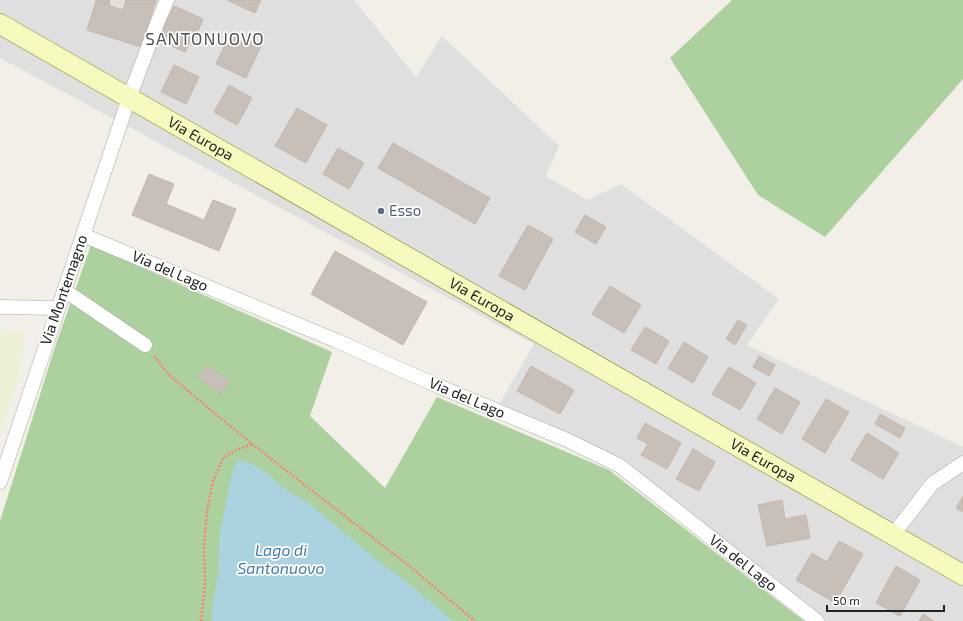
<svg xmlns="http://www.w3.org/2000/svg" width="963" height="621" viewBox="0 0 963 621" font-family="'Exo 2',sans-serif">
	<style>
		.residential { fill: #e0dfdf }
		.farmland { fill: #eef0d5 }
		.forest { fill: #add19e }
		.water { fill: #aad3df }
		.building { fill: #c7bfb8; stroke: #c4b6ab }
		.lines { fill: none; stroke-linecap: round; stroke-linejoin: round }
		.street-casing { stroke: #a9a9a9; stroke-width: 15 }
		.secondary-casing { stroke: #707d05; stroke-width: 21 }
		.path { stroke: #fa8072; stroke-width: 2.5; stroke-dasharray: 2 2; stroke-linecap: butt }
		.street { stroke: #fff; stroke-width: 14 }
		.secondary { stroke: #f7fabf; stroke-width: 20 }
		.service-dot { fill: #5c6f8a; stroke: #fff; stroke-width: 1.5 }
		.labels { text-anchor: middle; stroke-width: 3.5; stroke-linejoin: round; paint-order: stroke }
		.street-label { font-size: 15px; fill: #222; stroke: #fff }
		.service-label { font-size: 15px; fill: #4e5e75; stroke: #fff; text-anchor: start }
		.water-label { font-size: 16px; font-style: italic; fill: #4a7aab; stroke: #fff }
		.quarter-label { font-size: 17px; letter-spacing: 1px; fill: #555; stroke: #fff }
	</style>
	<rect width="100%" height="100%" fill="#f2efe9"/>
	<polygon class="residential" points="0,0 354,0 416,77 442,36 559,146 546,176 587,200 621,184 779,299 747,345 963,447 963,621 806,621 614,469 493,415 534,344 0,58"/>
	<polygon class="farmland" points="0,331 25,332 18,380 0,434"/>
	<g class="forest">
		<polygon points="732,0 963,0 963,79 825,237 758,195 670,58"/>
		<polygon points="91,245 332,352 310,416 385,488 437,397 609,470 804,621 0,621 0,521 55,347"/>
	</g>
	<polygon class="water" points="238,461 246,461 264,471 288,491 311,505 377,560 406,581 453,621 212,621 212,610 218,573 220,532 233,469"/>
	<g class="building">
		<polygon points="96,0 110,0 109,5 96,1"/>
		<polygon points="126,0 156,0 141,47 87,30 96,1 123,10"/>
		<polygon points="227,0 261,0 255,13"/>
		<polygon points="174,6 203,19 195,38 192,37 185,52 158,40"/>
		<polygon points="231,32 261,46 246,78 216,64"/>
		<polygon points="174,65 199,77 186,104 161,92"/>
		<polygon points="229,85 252,98 237,125 214,112"/>
		<polygon points="297,108 327,125 306,163 275,146"/>
		<polygon points="393,143 490,198 475,224 378,168"/>
		<polygon points="338,148 364,163 349,189 323,174"/>
		<polygon points="149,174 174,184 166,204 204,220 213,200 236,209 219,251 132,215"/>
		<polygon points="585,215 606,227 596,244 575,232"/>
		<polygon points="528,225 553,239 525,290 499,276"/>
		<polygon points="335,251 427,302 403,345 311,294"/>
		<polygon points="610,286 641,305 624,333 592,314"/>
		<polygon points="738,320 747,325 735,345 726,339"/>
		<polygon points="645,327 669,341 656,364 631,350"/>
		<polygon points="684,342 708,357 693,383 668,368"/>
		<polygon points="759,356 775,365 769,376 753,367"/>
		<polygon points="207,365 230,381 221,394 198,378"/>
		<polygon points="531,366 574,390 560,414 517,391"/>
		<polygon points="729,367 756,383 740,410 712,394"/>
		<polygon points="775,388 800,402 782,434 757,419"/>
		<polygon points="826,399 849,412 825,453 802,439"/>
		<polygon points="880,414 905,428 900,438 875,424"/>
		<polygon points="645,423 681,443 667,469 641,455 648,444 637,438"/>
		<polygon points="867,433 899,453 883,479 851,460"/>
		<polygon points="693,449 715,462 699,491 676,479"/>
		<polygon points="963,496 963,512 956,508"/>
		<polygon points="782,500 785,519 806,515 810,538 767,546 758,505"/>
		<polygon points="839,541 863,554 835,603 796,580 812,553 827,562"/>
		<polygon points="896,566 920,580 900,616 876,603"/>
		<polygon points="923,614 934,621 919,621"/>
	</g>
	<g class="lines">
		<defs>
			<g id="street">
				<polyline points="83,235 337,341 438,386 567,440 606,459 620,466 817,621"/>
				<polyline points="64,290 145,345"/>
				<polyline points="0,307 58,308"/>
				<polyline points="0,482 129,98 158,21 167,0"/>
				<polyline points="893,535 932,484 963,463"/>
			</g>
			<g id="secondary">
				<path id="s1" d="M0,24L963,575"/>
			</g>
		</defs>
		<use href="#street" class="street-casing"/>
		<use href="#secondary" class="secondary-casing"/>
		<g class="path">
			<polyline points="154,356 170,376 252,444 408,565 475,621"/>
			<polyline points="201,621 205,583 204,547 207,511 213,481 223,458 234,451 251,444"/>
		</g>
		<use href="#street" class="street"/>
		<use href="#secondary" class="secondary"/>
	</g>
	<circle class="service-dot" cx="381" cy="211" r="4"/>
	<g class="labels">
		<g class="street-label">
			<text dy="5" stroke="none"><textPath href="#s1" startOffset="231">Via Europa</textPath></text>
			<text transform="translate(170 271) rotate(23)" y="5">Via del Lago</text>
			<text transform="translate(64 290) rotate(-71)" y="5">Via Montemagno</text>
			<text dy="5" stroke="none"><textPath href="#s1" startOffset="555">Via Europa</textPath></text>
			<text transform="translate(467 398) rotate(23)" y="5">Via del Lago</text>
			<text dy="5" stroke="none"><textPath href="#s1" startOffset="879">Via Europa</textPath></text>
			<text transform="translate(743 563) rotate(38)" y="5">Via del Lago</text>
		</g>
		<g class="service-label">
			<text x="389" y="216">Esso</text>
		</g>
		<g class="water-label">
			<text x="281" y="556">Lago di<tspan x="281" dy="18">Santonuovo</tspan></text>
		</g>
		<g class="quarter-label">
			<text x="205" y="45">SANTONUOVO</text>
		</g>
	</g>
	<path d="M827 605v6h117v-6" fill="none" stroke="#222222" stroke-width="2"/>
	<text x="833" y="605" font-size="12" fill="#222222" stroke="#ffffff" stroke-width="3" paint-order="stroke">50 m</text>
</svg>
